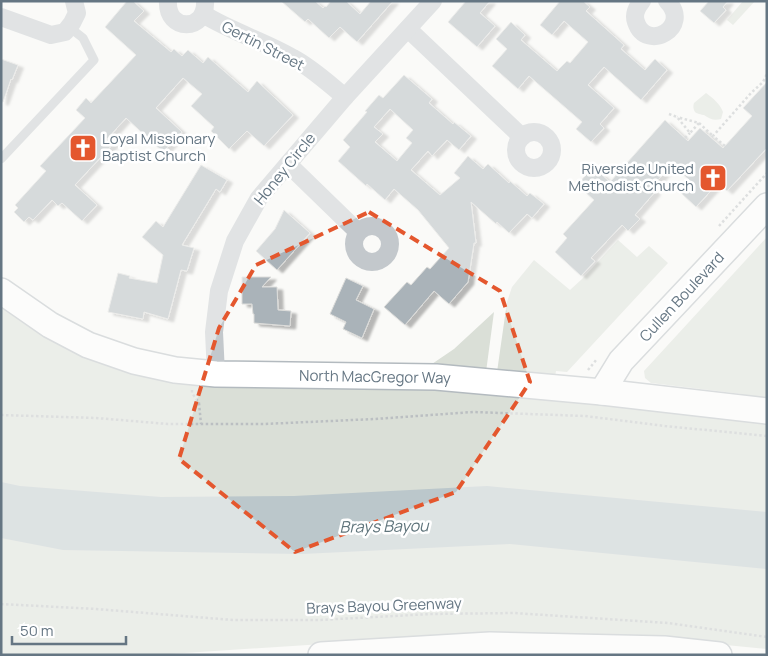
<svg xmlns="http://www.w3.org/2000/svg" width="768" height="656" viewBox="0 0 768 656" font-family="Manrope,sans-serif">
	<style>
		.green { fill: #dadfd7 }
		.water { fill: #bbc7cb }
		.building { fill: #aab3b9; stroke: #dcdcda; fill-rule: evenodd; filter: url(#shadow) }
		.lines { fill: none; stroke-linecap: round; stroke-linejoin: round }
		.secondary-casing { stroke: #b3babf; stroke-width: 28 }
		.path { stroke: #bbbfc2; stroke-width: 2.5; stroke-dasharray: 2.5 2.5; stroke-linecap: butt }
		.lane { stroke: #c3c8cc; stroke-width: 9 }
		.street { stroke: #c3c8cc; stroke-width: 18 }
		.secondary { stroke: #fff; stroke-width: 25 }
		.marked { fill: none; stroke: #e4572e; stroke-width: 4; stroke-dasharray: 10 6; stroke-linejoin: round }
		.labels { text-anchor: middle; stroke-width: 5; stroke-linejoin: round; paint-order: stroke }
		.street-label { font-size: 15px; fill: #657683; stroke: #fff }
		.poi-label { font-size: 15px; fill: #657683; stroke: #fff; text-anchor: start }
		.water-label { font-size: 16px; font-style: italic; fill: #60757c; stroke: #fff }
	</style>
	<defs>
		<filter id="shadow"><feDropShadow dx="5.5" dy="3" stdDeviation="1" flood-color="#0004"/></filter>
	</defs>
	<rect width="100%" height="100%" fill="#fafaf8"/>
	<g class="green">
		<polygon points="743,1 755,1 733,25 727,20"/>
		<path d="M706,93C713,98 720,104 723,112L721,119C714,121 710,119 704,115C702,115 696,113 695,112C693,109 693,106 694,103Z"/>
		<polygon points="767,237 767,401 741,398 742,394 651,383 645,378 644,371"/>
		<polygon points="618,240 637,257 649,246 668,263 567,372 556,371 555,377 497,372 507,302 512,287 534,260 570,290 582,279"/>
		<polygon points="1,305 57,341 103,364 145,376 192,384 390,387 444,390 516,395 767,423 767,649 634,636 461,635 154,655 1,655"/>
		<polygon points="494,312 486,372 429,366 454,349"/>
	</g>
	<polygon class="water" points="1,482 20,486 161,497 294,496 487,486 767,512 767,569 510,544 302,554 63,550 1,538"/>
	<g class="building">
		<polygon points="127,1 133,1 144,11 134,21 171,52 174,49 182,56 188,50 203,63 208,57 248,92 257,81 293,115 264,146 247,131 229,149 211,131 214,127 191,106 202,94 183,78 156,108 182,132 163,152 126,118 107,139 113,144 75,185 97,205 82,221 62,203 58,206 52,200 33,220 29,217 24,222 14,212 18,208 15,205 46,171 40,166 85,118 76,110 86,98 91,103 136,55 105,27"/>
		<polygon points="281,1 315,1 323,8 325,6 326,7 331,1 346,1 360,14 371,1 393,1 357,42 340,27 329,38 308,19 305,22"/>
		<polygon points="466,1 490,1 480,13 495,26 477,47 448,22"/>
		<polygon points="560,1 583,1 590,7 586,11 624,45 621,49 645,70 655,59 667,70 641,100 604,67 588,85 614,108 600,124 604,128 591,142 576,129 582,122 529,76 518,89 492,66 507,49 496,39 511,22 525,35 521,40 557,71 567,61 570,63 588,42 564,21 552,35 540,25"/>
		<polygon points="709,1 728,1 723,7 726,10 714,23 700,11"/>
		<polygon points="1,59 18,65 12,80 11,79 3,102 1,102"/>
		<path d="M404,75L432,99L429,103L453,124L454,122L471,136L459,150L447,140L432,156L428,151L411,170L440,195L460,178L454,173L468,156L483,169L488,164L509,183L510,181L527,196L530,193L544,204L532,218L527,214L509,233L497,222L496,224L471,202L476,243H474L468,282L449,304L434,291L405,325L384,307L407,282L411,285L427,267L430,269L449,248L418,210L394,189L385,200L367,184L366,186L338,161L350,147L343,140L367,112L365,111L379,95L383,98ZM390,109L413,130L406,138L412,143L397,161L375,142L383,134L374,127Z"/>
		<polygon points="767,82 767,148 727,191 718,183 696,207 681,193 691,182 672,164 651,188 655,192 635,215 640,219 628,231 622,225 591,258 595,261 581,276 555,252 567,238 563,234 594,200 577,185 593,167 610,182 665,120 688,141 700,128 723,148 752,116 743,108"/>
		<polygon points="201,165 227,180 220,192 216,189 182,245 194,248 187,271 181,270 168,319 144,312 143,319 108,312 118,273 130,276 129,278 157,283 163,255 142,237 156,221 163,227"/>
		<polygon points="284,210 310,233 277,270 256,251 275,229"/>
		<polygon points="242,277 271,277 262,287 277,287 278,310 291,311 290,326 254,323 254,314 253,314 252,304 242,304"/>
		<polygon points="346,278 363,286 356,300 374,309 362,338 343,329 346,322 330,314"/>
	</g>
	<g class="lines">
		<defs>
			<g id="secondary">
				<polyline points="1,291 50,325 88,345 134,361 175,370 216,374 436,377 602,392 767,411"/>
				<polyline points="602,392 621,361 767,206"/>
				<polyline points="321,655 490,645 664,649 719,655"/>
			</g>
		</defs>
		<use href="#secondary" class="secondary-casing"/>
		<g class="path">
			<polyline points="669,114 677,117 690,133 699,123 677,117"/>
			<polyline points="699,123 713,136 712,137"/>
			<polyline points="685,138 690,133"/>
			<polyline points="725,146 713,136 751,93 763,82 767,74"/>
			<polyline points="719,226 767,173"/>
			<polyline points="588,370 597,359"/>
			<polyline points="192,390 192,393 199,403 201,424"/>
			<polyline points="1,415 96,418 168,424 264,424 375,419 473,412 585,416 665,426 767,436"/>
			<polyline points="1,604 96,609 233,620 319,620 431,614 514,613 668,623 767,637"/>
		</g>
		<polyline class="lane" points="1,159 94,60 83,38 69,27"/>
		<g class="street">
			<path d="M168,1C166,32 207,32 205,1"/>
			<path d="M642,1C637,7 633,14 636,22C646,53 693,27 667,1"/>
			<path d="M203,14C232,32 264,41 293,58C312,68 329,84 345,97"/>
			<polyline points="1,17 51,35 65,32 72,23 77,13 74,1"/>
			<polyline points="408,29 522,137"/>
			<circle cx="534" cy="150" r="18"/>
			<polyline points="288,164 358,232"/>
			<circle cx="372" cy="244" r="18"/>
			<polyline points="216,374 214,332 219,291 235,241 259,198 345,97 433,1"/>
		</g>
		<use href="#secondary" class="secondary"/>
	</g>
	<path d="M0 0H768V656H0ZM369,212L500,291L530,382L456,492L295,552L179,459L219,328L256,265Z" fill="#fafaf8" fill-opacity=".55" fill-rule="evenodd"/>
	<path class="marked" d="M369,212L500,291L530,382L456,492L295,552L179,459L219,328L256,265Z"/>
	<defs>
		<symbol id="church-square" viewBox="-11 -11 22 22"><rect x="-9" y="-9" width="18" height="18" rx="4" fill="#e4572e" stroke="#fff"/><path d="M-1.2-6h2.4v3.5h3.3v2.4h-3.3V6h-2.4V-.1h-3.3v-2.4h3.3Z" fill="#fff"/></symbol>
	</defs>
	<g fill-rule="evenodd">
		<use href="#church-square" x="67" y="132" width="32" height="32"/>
		<use href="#church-square" x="697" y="162" width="32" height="32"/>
	</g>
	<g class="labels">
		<g class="street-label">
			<text transform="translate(263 46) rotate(27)" y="5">Gertin Street</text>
			<text transform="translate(285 169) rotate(-51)" y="5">Honey Circle</text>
			<text transform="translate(682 297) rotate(-47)" y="5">Cullen Boulevard</text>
			<text transform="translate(375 377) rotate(1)" y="5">North MacGregor Way</text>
			<text transform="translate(384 606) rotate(-2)" y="5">Brays Bayou Greenway</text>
		</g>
		<g class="poi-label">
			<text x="102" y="144">Loyal Missionary<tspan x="102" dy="17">Baptist Church</tspan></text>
			<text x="694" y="174" text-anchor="end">Riverside United<tspan x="694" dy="17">Methodist Church</tspan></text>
		</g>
		<g class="water-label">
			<text transform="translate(384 526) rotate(-1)" y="6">Brays Bayou</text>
		</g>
	</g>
	<rect width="768" height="656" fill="none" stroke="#657683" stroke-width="5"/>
	<path d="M12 636v8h114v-8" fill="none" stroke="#657683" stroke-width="2.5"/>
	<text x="20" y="636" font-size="15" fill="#657683" stroke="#ffffff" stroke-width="4" paint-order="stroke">50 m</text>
</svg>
